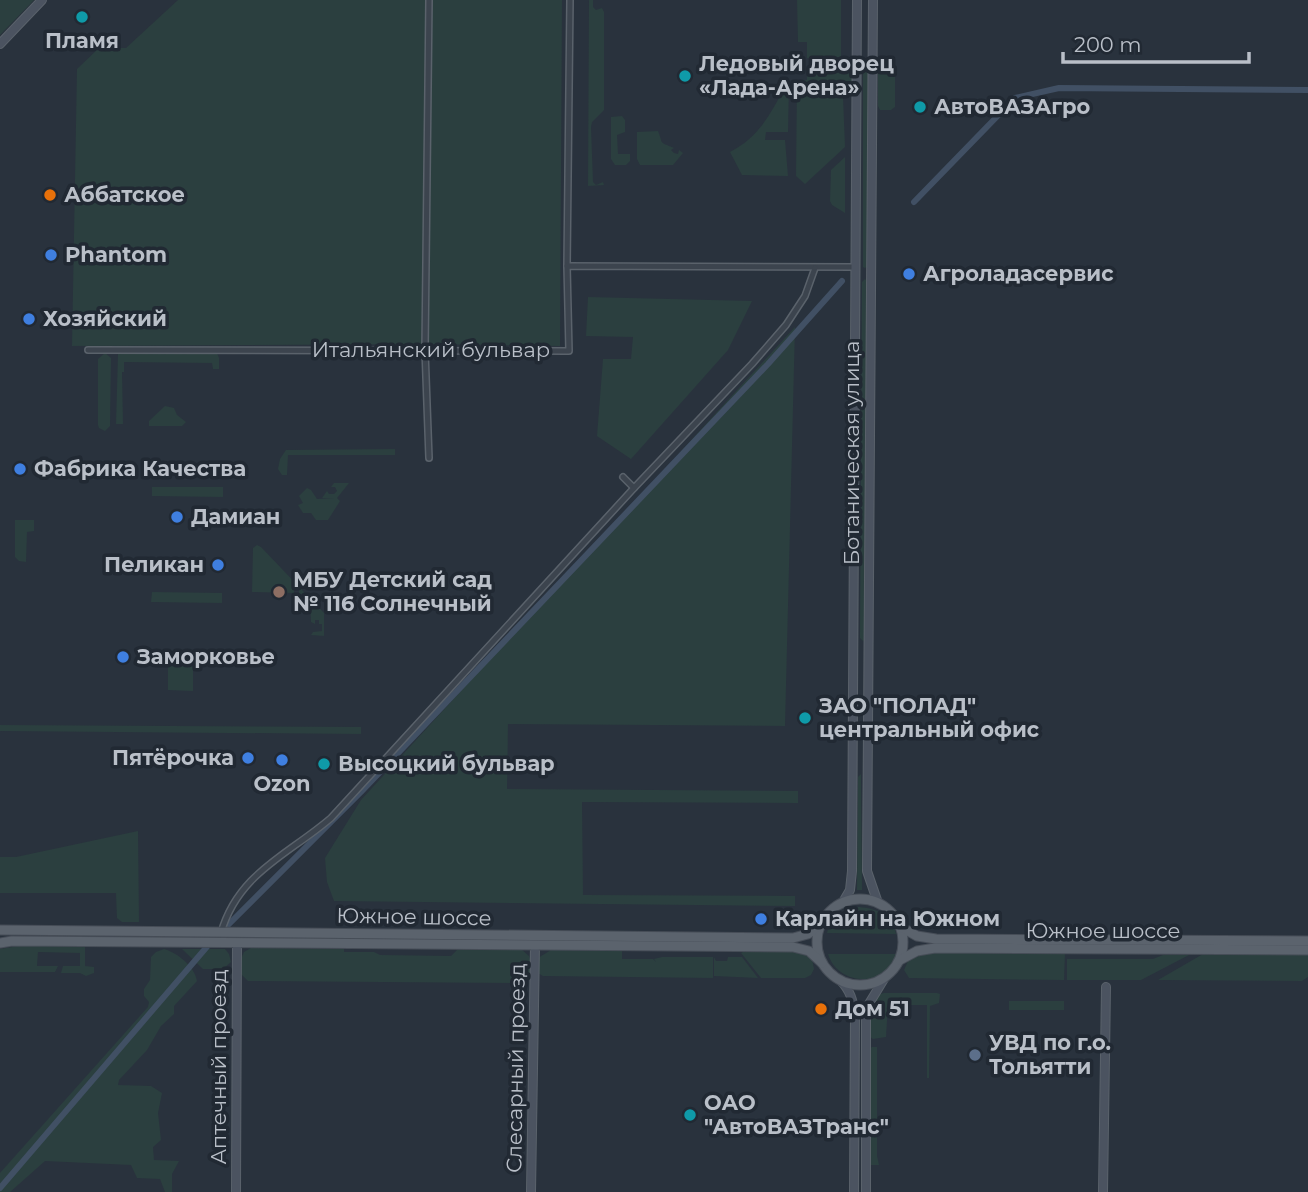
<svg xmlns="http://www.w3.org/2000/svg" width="1308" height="1192" viewBox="0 0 1308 1192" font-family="Montserrat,sans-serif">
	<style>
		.green { fill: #2b3f3f }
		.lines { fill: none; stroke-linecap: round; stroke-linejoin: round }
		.canal { stroke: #415064; stroke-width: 6 }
		.street-casing { stroke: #5a626b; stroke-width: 8 }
		.secondary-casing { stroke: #5a626b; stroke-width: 10 }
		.primary-casing { stroke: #464d57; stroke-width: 11 }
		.street { stroke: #3c444e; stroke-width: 5 }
		.secondary { stroke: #4b5360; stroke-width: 8 }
		.primary { stroke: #5b636d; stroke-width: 9 }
		.culture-dot { fill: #0f9aa8; stroke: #212933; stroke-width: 2.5 }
		.food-dot { fill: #e8710a; stroke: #212933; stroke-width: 2.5 }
		.shop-dot { fill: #3f7fe0; stroke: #212933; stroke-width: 2.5 }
		.education-dot { fill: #8d6e63; stroke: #212933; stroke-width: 2.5 }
		.service-dot { fill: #5c6f8a; stroke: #212933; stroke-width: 2.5 }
		.labels { text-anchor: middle; stroke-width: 7; stroke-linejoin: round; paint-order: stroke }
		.poi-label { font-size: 21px; font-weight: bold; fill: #b9bfc8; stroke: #212933; text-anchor: start }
		.street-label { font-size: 21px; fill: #b9bfc8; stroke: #212933 }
	</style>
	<rect width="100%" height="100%" fill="#29323d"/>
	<g class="green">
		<polygon points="0,0 34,0 0,35"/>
		<polygon points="178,0 562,0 560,346 433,344 72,346 77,69 99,48 126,48"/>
		<polygon points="589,0 593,0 593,7 596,10 602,8 604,12 604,110 592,122 591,127 593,182 596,185 603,182 604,185 588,186"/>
		<polygon points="797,0 841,0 841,57 807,58 807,42 798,42"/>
		<polygon points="883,64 894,65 895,67 895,107 891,110 880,110 878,106 878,70"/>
		<polygon points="852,65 853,86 843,97 845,147 805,184 796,176 797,81 807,80 807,66"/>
		<polygon points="866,70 869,71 868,266 865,268 863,267 863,74"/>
		<path d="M787,84H789L788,132H766L765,140H785L788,176L742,175L730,152C761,136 770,113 787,84Z"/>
		<polygon points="622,116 625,120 625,132 617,135 618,154 630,154 630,161 626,165 615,165 611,159 611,117"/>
		<path d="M658,131C664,146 658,141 674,148L671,150L674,153L678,154L679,150L683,153L673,165H640L637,159V132Z"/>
		<polygon points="845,157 845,213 832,205 830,201 831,170"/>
		<polygon points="865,279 869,283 865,639 863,641 860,638 862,282"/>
		<polygon points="588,297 752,301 728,350 631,459 597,436 603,359 631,359 633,337 586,336"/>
		<polygon points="795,327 785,726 508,724 507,789 798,791 798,803 582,802 583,895 795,896 795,906 334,901 327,882 325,858 361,800"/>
		<polygon points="105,353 111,358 110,426 105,431 99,428 98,425 98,359"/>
		<polygon points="217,353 219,358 219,369 213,369 212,363 124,362 124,372 122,372 123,424 116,424 118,354"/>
		<polygon points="165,406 174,408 177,415 186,422 182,426 149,426 149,421"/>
		<polygon points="395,449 395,455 288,455 287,475 282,475 278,469 280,459 286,450"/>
		<polygon points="334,483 349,483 337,498 340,501 328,520 316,520 311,513 303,513 298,505 303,503 299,496 307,488 311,490 317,499 334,498 322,498 327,491 329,494 334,494 337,491 335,487 331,487"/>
		<polygon points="152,487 223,487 223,497 152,496"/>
		<polygon points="15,520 34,520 34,531 27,532 26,562 19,561 15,557"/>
		<polygon points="257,545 261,547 324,613 324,636 311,635 313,632 322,631 322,624 319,624 319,620 315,620 315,624 311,622 310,604 302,594 299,594 299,590 294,590 294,593 252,592 253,548"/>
		<polygon points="152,592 222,593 222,603 151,602"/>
		<polygon points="168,658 193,659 193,691 168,690"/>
		<polygon points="0,725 361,727 361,734 0,731"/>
		<polygon points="861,774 862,890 857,890 858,777"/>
		<polygon points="138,831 139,922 122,922 117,918 116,893 0,893 0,857 16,857"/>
		<path d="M856,907C874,907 893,915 896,934L827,933C830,918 843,911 856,907Z"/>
		<polygon points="18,946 85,946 85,966 94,967 94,973 86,976 80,973 61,973 63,966 80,966 80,953 38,952 37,966 58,966 55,972 0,972 0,949"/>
		<path d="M251,948L344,949V952H374L380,955L451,956L457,950L463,949H521L529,956C533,969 531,979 518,983L248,981L240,973V961L244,952Z"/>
		<path d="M164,949C178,953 195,967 197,981L174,1006V1014L161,1026L147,1050L119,1080L118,1085L151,1086L162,1093L158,1113L161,1140L153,1147L154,1160L179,1161L172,1174V1192H165L160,1179L137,1178L131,1165L45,1161L10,1192H0V1173L148,1007L149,1002L144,996V989L150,980L151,957L156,952Z"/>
		<polygon points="182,949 225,949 229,954 231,962 223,969 203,969"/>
		<polygon points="551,950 622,951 622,959 653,959 656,962 654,959 662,957 713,957 713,978 543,976 538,973 538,958"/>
		<polygon points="745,951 792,952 803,954 812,959 814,969 811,975 805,978 761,978 741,953"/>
		<polygon points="927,952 1065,953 1064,980 909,978 904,970 908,961"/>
		<path d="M828,954H897C888,988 838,987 828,954Z"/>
		<polygon points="1203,954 1308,955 1308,977 1302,981 1158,980"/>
		<polygon points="1163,955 1189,955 1141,980 1067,980 1067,959 1153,959"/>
		<polygon points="714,957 716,961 727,961 728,957 742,957 758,978 714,976"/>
		<polygon points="884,993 937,993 940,994 939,1003 930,1006 929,1078 927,1078 927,1005 888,1005 886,1037 873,1039 869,1036 868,1014 877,995"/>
		<rect x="1009" y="1001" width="55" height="9"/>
		<polygon points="872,1047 877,1047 877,1156 879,1165 869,1165 868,1050"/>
	</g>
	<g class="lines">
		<g class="canal">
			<polyline points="914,202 1015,98 1059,88 1308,90"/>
			<polyline points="221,932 361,792 768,364 842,281"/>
			<polyline points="0,1188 211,942"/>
		</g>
		<defs>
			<g id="street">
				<polyline points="567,266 570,0"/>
				<polyline points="88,350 569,351 567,266 856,267"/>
				<polyline points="429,458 425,350 429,0"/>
				<polyline points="623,477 634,488"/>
				<path d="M221,933C238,873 288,855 331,818L634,488L752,364L786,325L805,296L815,268"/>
			</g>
			<g id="secondary">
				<polyline points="873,0 867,871 878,903"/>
				<polyline points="0,44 42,0"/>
				<polyline points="843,902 850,890 852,871 857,0"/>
				<path d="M840,980C850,990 853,1000 855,1015L854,1192"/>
				<polyline points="236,1192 237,943"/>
				<polyline points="531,1192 535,945"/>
				<polyline points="866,1192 866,1013 870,1002 884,979"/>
				<polyline points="1103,1192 1106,987"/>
			</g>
			<g id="primary">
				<circle cx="860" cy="942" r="43"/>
				<polyline points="901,927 917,936 936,939 1308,941"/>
				<polyline points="0,930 793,938 808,934 822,923"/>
				<polyline points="0,943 12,941 793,947 809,951 822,963"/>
				<polyline points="900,960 917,951 935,948 1308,950"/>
			</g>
		</defs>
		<use href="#street" class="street-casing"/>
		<use href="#secondary" class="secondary-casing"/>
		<use href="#primary" class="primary-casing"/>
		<use href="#street" class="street"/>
		<use href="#secondary" class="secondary"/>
		<use href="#primary" class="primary"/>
	</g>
	<g class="culture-dot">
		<circle cx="82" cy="17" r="7"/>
		<circle cx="685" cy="76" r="7"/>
		<circle cx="920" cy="107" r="7"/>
		<circle cx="805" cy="718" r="7"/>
		<circle cx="324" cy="764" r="7"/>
		<circle cx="690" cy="1115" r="7"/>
	</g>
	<g class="food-dot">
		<circle cx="50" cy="195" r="7"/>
		<circle cx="821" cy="1009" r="7"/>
	</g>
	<g class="shop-dot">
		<circle cx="51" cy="255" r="7"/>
		<circle cx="909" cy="274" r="7"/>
		<circle cx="29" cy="319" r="7"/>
		<circle cx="20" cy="469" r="7"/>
		<circle cx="177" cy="517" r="7"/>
		<circle cx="218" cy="565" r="7"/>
		<circle cx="123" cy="657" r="7"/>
		<circle cx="248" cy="758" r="7"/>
		<circle cx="282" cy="760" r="7"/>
		<circle cx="761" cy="919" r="7"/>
	</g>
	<circle class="education-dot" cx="279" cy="592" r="7"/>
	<circle class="service-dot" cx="975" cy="1055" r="7"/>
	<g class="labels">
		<g class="poi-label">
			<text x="82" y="48" text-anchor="middle">Пламя</text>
			<text x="699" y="71">Ледовый дворец<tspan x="699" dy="24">«Лада-Арена»</tspan></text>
			<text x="934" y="114">АвтоВАЗАгро</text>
			<text x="64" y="202">Аббатское</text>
			<text x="65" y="262">Phantom</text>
			<text x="923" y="281">Агроладасервис</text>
			<text x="43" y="326">Хозяйский</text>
			<text x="34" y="476">Фабрика Качества</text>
			<text x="191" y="524">Дамиан</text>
			<text x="204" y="572" text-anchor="end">Пеликан</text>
			<text x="293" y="587">МБУ Детский сад<tspan x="293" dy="24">№ 116 Солнечный</tspan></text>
			<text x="137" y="664">Заморковье</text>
			<text x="819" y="713">ЗАО "ПОЛАД"<tspan x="819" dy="24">центральный офис</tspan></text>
			<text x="234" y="765" text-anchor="end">Пятёрочка</text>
			<text x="338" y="771">Высоцкий бульвар</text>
			<text x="282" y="791" text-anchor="middle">Ozon</text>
			<text x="775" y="926">Карлайн на Южном</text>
			<text x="835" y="1016">Дом 51</text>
			<text x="989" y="1050">УВД по г.о.<tspan x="989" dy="24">Тольятти</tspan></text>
			<text x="704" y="1110">ОАО<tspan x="704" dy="24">"АвтоВАЗТранс"</tspan></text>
		</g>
		<g class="street-label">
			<text x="431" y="357">Итальянский бульвар</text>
			<text transform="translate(852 453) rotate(-90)" y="7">Ботаническая улица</text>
			<text transform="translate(414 917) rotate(1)" y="7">Южное шоссе</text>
			<text x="1103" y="938">Южное шоссе</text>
			<text transform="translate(219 1067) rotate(-90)" y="7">Аптечный проезд</text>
			<text transform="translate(516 1068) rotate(-89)" y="7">Слесарный проезд</text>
		</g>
	</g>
	<path d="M1063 52v10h186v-10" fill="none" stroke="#b9bfc8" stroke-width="3.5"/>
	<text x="1074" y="52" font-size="21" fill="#b9bfc8" stroke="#212933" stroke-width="5" paint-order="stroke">200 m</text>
</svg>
